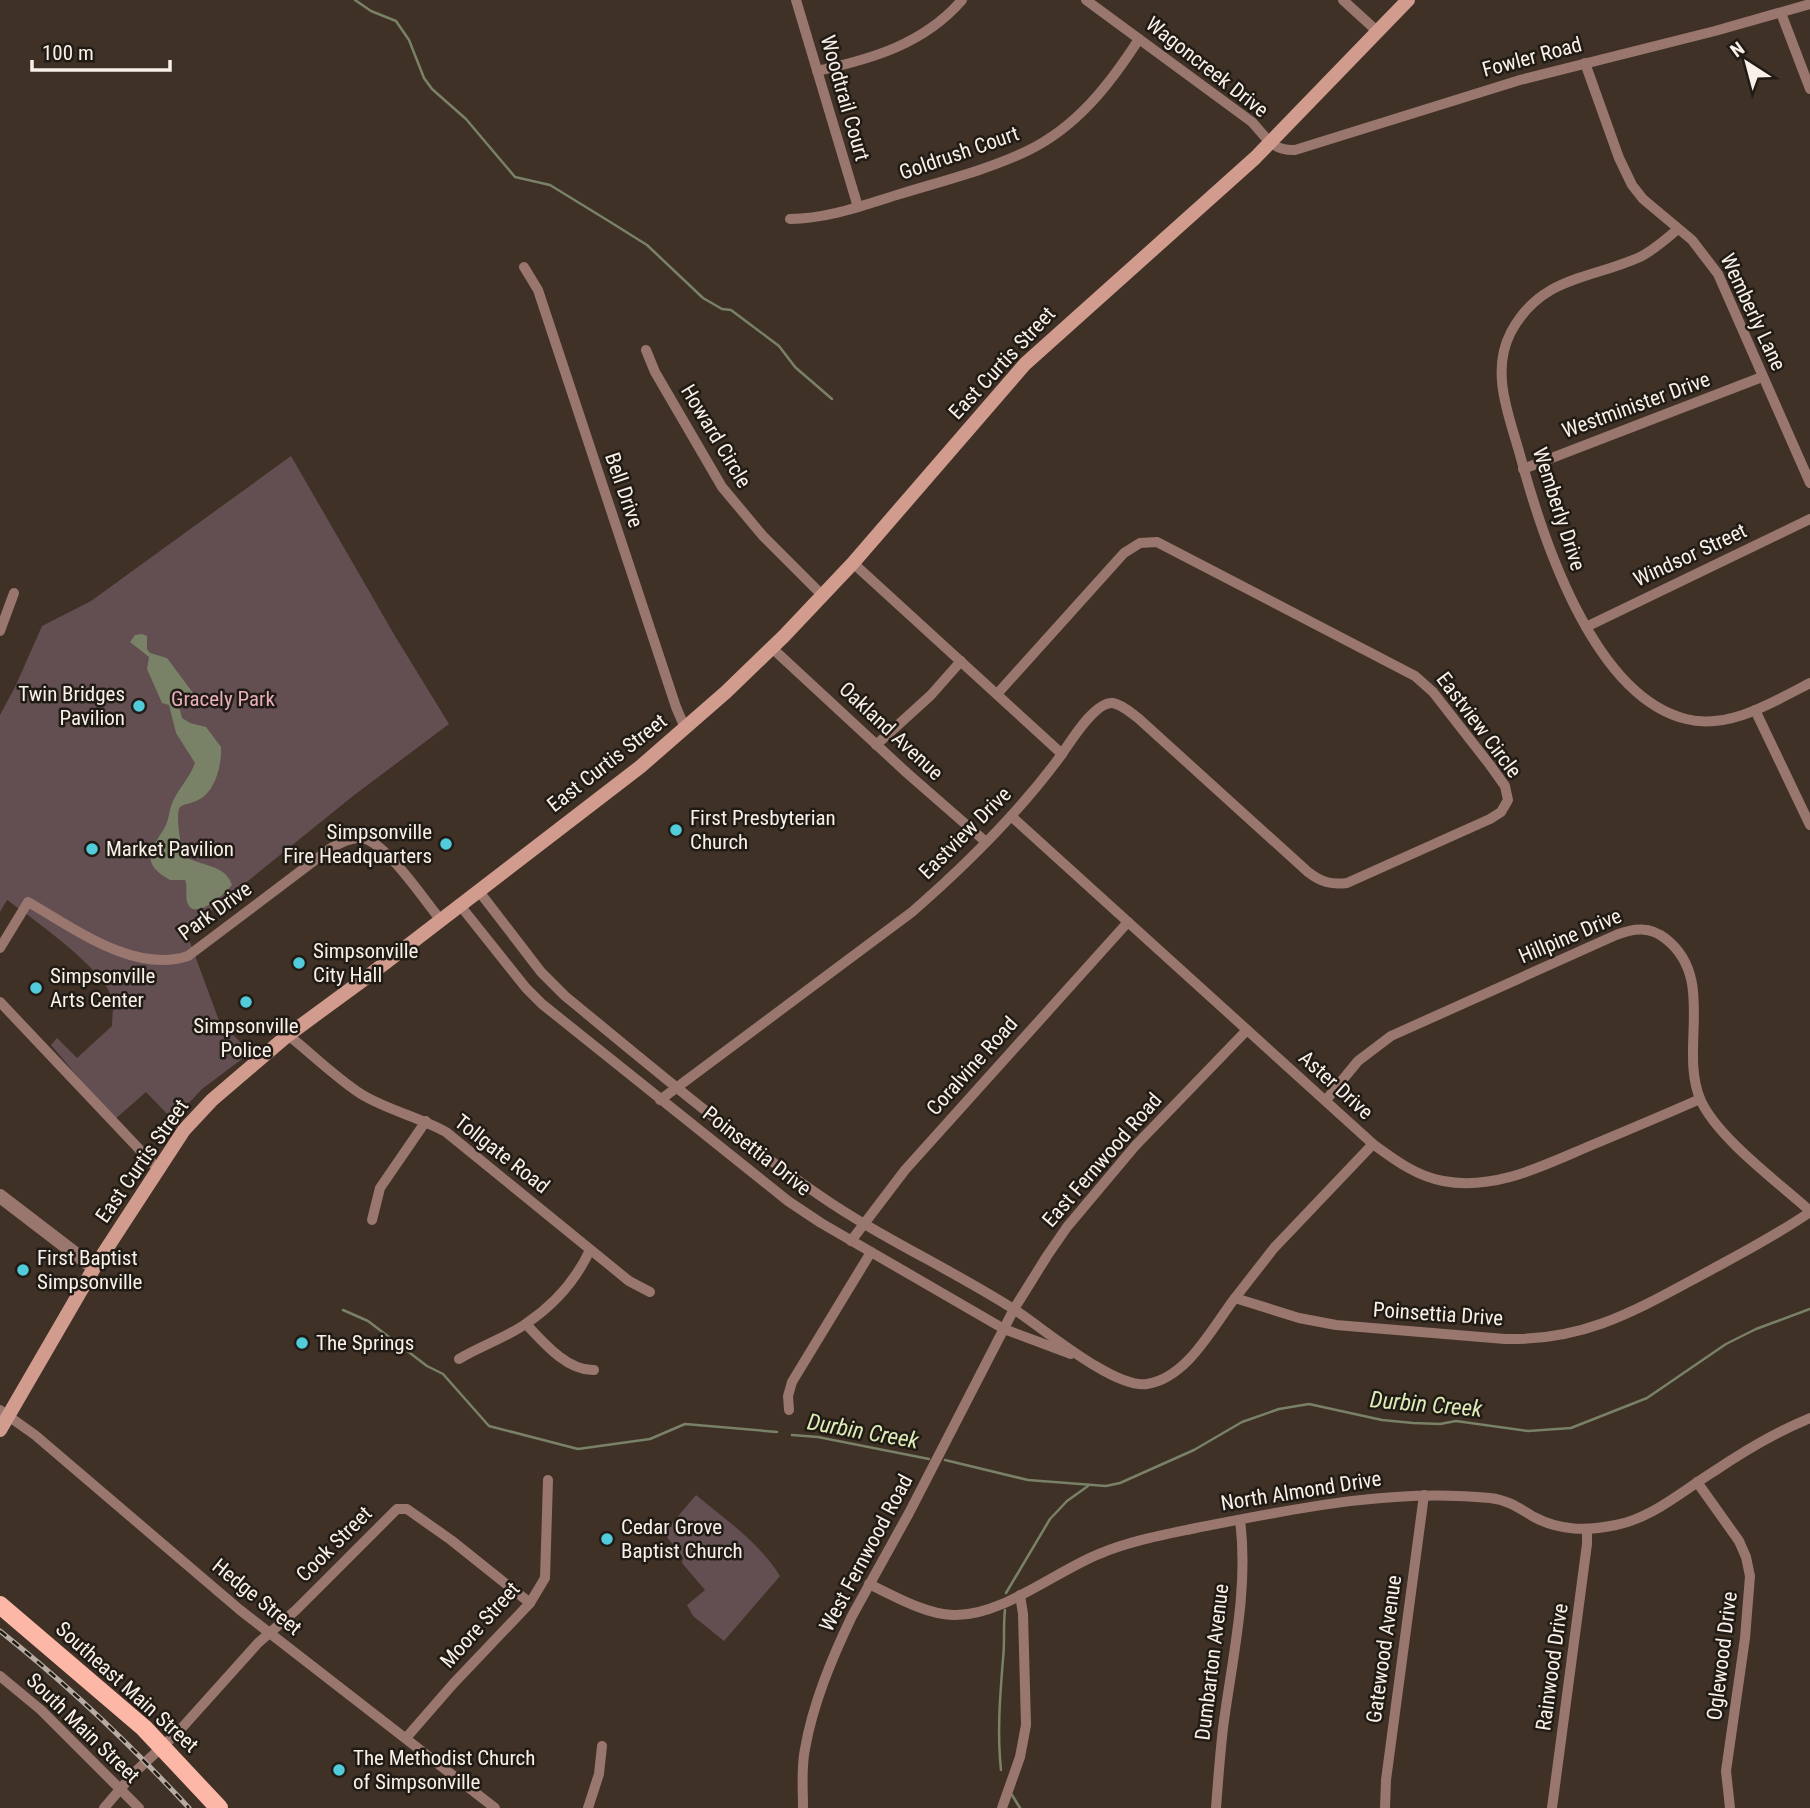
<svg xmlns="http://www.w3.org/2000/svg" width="1810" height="1808" viewBox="0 0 1810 1808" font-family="'Roboto Condensed',sans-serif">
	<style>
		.green { fill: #634e52 }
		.water { fill: #798166 }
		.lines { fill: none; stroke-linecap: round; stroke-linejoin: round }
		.stream { stroke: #798166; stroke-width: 2.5 }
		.minor { stroke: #99766e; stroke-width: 10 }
		.tertiary { stroke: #99766e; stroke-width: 14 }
		.secondary { stroke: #d19b8d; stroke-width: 14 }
		.primary { stroke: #fdb7a6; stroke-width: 18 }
		.rail-casing { stroke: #b6aca3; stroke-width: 5 }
		.rail { stroke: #211b15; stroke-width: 2.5; stroke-dasharray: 8; stroke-linecap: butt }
		.poi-dot { fill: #52cbda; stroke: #211b15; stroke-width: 2.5 }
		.labels { text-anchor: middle; stroke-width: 5; stroke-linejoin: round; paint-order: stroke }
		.street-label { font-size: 21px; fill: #f9f0e9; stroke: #211b15 }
		.poi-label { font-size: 21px; fill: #f9f0e9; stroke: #211b15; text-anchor: start }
		.park-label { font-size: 21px; fill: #e9aeba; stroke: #211b15 }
		.water-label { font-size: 23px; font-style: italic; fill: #deecb7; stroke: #211b15 }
	</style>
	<rect width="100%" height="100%" fill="#3f3126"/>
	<g class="green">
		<path d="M291,456L395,636L449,724L353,796L186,931L218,1018L250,1053L202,1089L173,1120L146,1092L114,1120L51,1045L57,1038L77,1058L112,1026C112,1017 114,1007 112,998C105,970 32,918 7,900L0,912V715L15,687L42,626L91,601Z"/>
		<path d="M696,1495C726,1520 760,1543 780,1576L724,1641L693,1616L687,1605L705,1590L682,1563L683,1558L664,1533Z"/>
	</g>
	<path class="water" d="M142,634L147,636V649L150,653L167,658L193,693L192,698L181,702L179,706L182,718L190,723L206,727L221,747C222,765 215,794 196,801C192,803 184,804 180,807C175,812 181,849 184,856C199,866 226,864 232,885C226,893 194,923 187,902C185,894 188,887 185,880H170C139,863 151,850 165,827C169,820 169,809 173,801C179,788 190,777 195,763L176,733L169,705L162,703L147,669L149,657L130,642L135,635Z"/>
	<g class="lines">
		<g class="stream">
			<polyline points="355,0 371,11 396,21 409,40 424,78 432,89 466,119 515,177 550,185 607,220 647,245 703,298 722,309 731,310 779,346 795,367 832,399"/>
			<polyline points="343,1310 368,1321 427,1366 443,1374 489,1426 578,1449 650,1439 685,1424 777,1432"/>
			<polyline points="792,1435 818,1437 929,1459"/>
			<polyline points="945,1460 1028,1480 1106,1486 1120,1483 1194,1450 1242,1422 1279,1409 1309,1404 1382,1420 1413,1423 1440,1424 1456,1421 1528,1431 1571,1428 1647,1398 1726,1344 1756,1329 1810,1309"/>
			<polyline points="1006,1593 1050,1519 1067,1501 1088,1486"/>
			<path d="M1001,1770C997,1733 1000,1697 1003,1659C1005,1643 1003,1626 1005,1610"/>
			<polyline points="1012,1795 1020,1808"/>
		</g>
		<g class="minor">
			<polyline points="796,0 858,207"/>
			<path d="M1086,0L1252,122C1266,137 1272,151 1295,150L1520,80L1715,31L1810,4"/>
			<polyline points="1343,0 1378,32"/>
			<polyline points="1781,13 1810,89"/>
			<polyline points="1585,63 1619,158 1632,185 1643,199 1692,240 1718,274 1810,483"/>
			<path d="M817,71C872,59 924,44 962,0"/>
			<path d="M790,219C828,219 864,205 900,194C942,181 987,170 1027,151C1077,127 1110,84 1139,39"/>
			<path d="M1678,229C1666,239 1654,250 1640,257C1589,280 1541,276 1511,332C1490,372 1509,415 1520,455C1542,537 1593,696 1686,719C1729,730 1773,702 1810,683"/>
			<polyline points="524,267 538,290 676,707 685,728"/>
			<polyline points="646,350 655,372 722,487 763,536 823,596"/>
			<polyline points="1523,469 1762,377"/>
			<polyline points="1586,627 1810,519"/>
			<polyline points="0,631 14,593"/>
			<polyline points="772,648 907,773 986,842"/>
			<path d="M997,694L1124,553L1140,543L1157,542L1415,676L1433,692L1490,765L1505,786L1508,800L1501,812L1490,819L1347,883C1331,885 1321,882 1308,872L1138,718C1131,713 1123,705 1113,703C1095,701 1071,741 1062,754"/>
			<polyline points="1755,710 1810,825"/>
			<polyline points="876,745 931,695 961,661"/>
			<path d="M1011,816L1373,1144C1395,1160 1416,1176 1443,1181C1496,1191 1544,1165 1592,1145C1628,1130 1664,1115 1700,1099"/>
			<path d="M478,890L541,972L565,996C648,1064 730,1134 819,1195C881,1238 951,1269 1015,1310C1043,1328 1114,1389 1147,1384C1187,1378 1212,1328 1235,1298L1299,1318L1336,1325L1505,1339C1587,1341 1638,1309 1707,1272C1742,1253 1777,1235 1810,1212"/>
			<polyline points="459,904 526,988 542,1004 788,1201 821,1223 1004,1329 1071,1354"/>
			<path d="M0,948L28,902C74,928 134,974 188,956L331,848C340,843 351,837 362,838C386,842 424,900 440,919"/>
			<polyline points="0,1002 158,1169"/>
			<path d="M288,1035C312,1054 335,1077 361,1094C387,1110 419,1117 446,1132L629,1281L650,1292"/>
			<path d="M660,1100L912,912C966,865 1019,813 1062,754L853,563"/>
			<path d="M1326,1100L1358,1061L1391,1036L1616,935C1634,928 1650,926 1666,939C1717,979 1678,1050 1701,1101C1719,1139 1778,1182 1810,1211"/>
			<polyline points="372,1220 380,1188 426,1121"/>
			<polyline points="851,1241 905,1170 1128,922"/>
			<polyline points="1235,1298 1274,1248 1373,1144"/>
			<path d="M526,1324C543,1342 567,1371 594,1370"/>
			<path d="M459,1359C480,1346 506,1338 527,1323C555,1304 576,1280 590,1250"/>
			<polyline points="0,1410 35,1435 240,1610 495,1808"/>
			<polyline points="789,1410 788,1396 792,1382 871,1252"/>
			<polyline points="1697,1482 1739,1541 1746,1557 1750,1576 1745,1638 1726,1771 1730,1808"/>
			<path d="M869,1584C894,1596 925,1614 953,1615C1001,1617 1056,1571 1099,1554C1130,1541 1163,1535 1196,1528C1293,1509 1391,1488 1490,1498C1508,1500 1519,1508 1534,1517C1560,1531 1587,1531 1616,1525C1652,1518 1682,1491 1713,1472C1744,1451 1776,1432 1810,1418"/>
			<polyline points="0,1676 41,1710 139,1808"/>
			<polyline points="406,1738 453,1684 530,1603 545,1578 548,1480"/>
			<polyline points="104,1808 135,1772 179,1731 258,1643 296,1610 397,1509 407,1509 451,1540 530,1603"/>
			<polyline points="588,1808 599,1774 602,1746"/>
			<path d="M803,1808C803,1788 801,1768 805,1749C813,1703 832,1658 852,1616L909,1513L1014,1309L1047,1256L1067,1227L1135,1146L1247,1030"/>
			<polyline points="1002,1808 1020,1757 1026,1725 1023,1614 1020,1595"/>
			<path d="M1216,1808C1218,1781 1220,1754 1223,1728C1232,1659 1249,1589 1240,1520"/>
			<polyline points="1385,1808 1386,1780 1424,1495"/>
			<polyline points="1552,1808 1587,1544 1587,1530"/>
		</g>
		<polyline class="tertiary" points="0,1196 94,1268"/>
		<polyline class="secondary" points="0,1430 94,1268 184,1130 212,1100 288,1035 363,980 640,767 726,692 784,636 853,563 1025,364 1255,158 1408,0"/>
		<polyline class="primary" points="0,1605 144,1728 219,1808"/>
		<defs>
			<path id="rail" d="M0,1631C68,1685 130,1744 189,1808"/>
		</defs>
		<use href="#rail" class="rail-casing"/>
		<use href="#rail" class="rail"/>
	</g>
	<g class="poi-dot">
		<circle cx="139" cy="706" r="7"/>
		<circle cx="676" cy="830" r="7"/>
		<circle cx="446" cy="844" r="7"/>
		<circle cx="92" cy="849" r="7"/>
		<circle cx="299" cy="963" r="7"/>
		<circle cx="36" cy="988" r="7"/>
		<circle cx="246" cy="1002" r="7"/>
		<circle cx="23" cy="1270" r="7"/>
		<circle cx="302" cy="1343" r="7"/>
		<circle cx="607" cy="1539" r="7"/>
		<circle cx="339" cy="1770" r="7"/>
	</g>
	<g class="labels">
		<g class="street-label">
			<text transform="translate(1532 57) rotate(-15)" y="7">Fowler Road</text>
			<text transform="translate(1207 67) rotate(38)" y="7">Wagoncreek Drive</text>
			<text transform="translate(845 98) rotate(74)" y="7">Woodtrail Court</text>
			<text transform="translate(959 153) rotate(-19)" y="7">Goldrush Court</text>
			<text transform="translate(1753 312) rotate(65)" y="7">Wemberly Lane</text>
			<text transform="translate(1002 363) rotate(-47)" y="7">East Curtis Street</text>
			<text transform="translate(1636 405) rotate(-20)" y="7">Westminister Drive</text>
			<text transform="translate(716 436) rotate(59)" y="7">Howard Circle</text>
			<text transform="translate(624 490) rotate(71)" y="7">Bell Drive</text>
			<text transform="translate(1559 509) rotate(72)" y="7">Wemberly Drive</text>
			<text transform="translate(1690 555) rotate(-25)" y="7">Windsor Street</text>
			<text transform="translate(1479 725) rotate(53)" y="7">Eastview Circle</text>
			<text transform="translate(891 731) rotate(43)" y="7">Oakland Avenue</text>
			<text transform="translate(607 763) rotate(-38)" y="7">East Curtis Street</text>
			<text transform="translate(965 833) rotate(-45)" y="7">Eastview Drive</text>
			<text transform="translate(215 911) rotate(-36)" y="7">Park Drive</text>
			<text transform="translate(1570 936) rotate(-23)" y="7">Hillpine Drive</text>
			<text transform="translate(972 1066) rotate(-48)" y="7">Coralvine Road</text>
			<text transform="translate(1336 1085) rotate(42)" y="7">Aster Drive</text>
			<text transform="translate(757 1151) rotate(38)" y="7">Poinsettia Drive</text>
			<text transform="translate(502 1154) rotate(38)" y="7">Tollgate Road</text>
			<text transform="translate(1102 1160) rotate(-49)" y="7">East Fernwood Road</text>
			<text transform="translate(142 1161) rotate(-55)" y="7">East Curtis Street</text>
			<text transform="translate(1438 1314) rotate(4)" y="7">Poinsettia Drive</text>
			<text transform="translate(1301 1491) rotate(-9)" y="7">North Almond Drive</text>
			<text transform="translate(334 1544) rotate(-45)" y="7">Cook Street</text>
			<text transform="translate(866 1553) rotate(-62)" y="7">West Fernwood Road</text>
			<text transform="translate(257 1597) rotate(39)" y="7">Hedge Street</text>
			<text transform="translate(480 1625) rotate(-48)" y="7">Moore Street</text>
			<text transform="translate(1384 1649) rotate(-82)" y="7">Gatewood Avenue</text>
			<text transform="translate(1722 1656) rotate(-83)" y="7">Oglewood Drive</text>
			<text transform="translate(1212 1662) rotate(-83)" y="7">Dumbarton Avenue</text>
			<text transform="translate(1552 1667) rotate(-82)" y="7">Rainwood Drive</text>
			<text transform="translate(127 1687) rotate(42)" y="7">Southeast Main Street</text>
			<text transform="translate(83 1728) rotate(44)" y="7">South Main Street</text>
		</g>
		<g class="poi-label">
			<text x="125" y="701" text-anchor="end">Twin Bridges<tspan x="125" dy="24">Pavilion</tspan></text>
			<text x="690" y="825">First Presbyterian<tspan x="690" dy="24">Church</tspan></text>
			<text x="432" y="839" text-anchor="end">Simpsonville<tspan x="432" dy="24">Fire Headquarters</tspan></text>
			<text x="106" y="856">Market Pavilion</text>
			<text x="313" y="958">Simpsonville<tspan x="313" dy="24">City Hall</tspan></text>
			<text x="50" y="983">Simpsonville<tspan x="50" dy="24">Arts Center</tspan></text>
			<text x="246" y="1033" text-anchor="middle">Simpsonville<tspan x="246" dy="24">Police</tspan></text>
			<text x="37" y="1265">First Baptist<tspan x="37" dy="24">Simpsonville</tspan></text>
			<text x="316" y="1350">The Springs</text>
			<text x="621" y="1534">Cedar Grove<tspan x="621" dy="24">Baptist Church</tspan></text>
			<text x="353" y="1765">The Methodist Church<tspan x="353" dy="24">of Simpsonville</tspan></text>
		</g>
		<g class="park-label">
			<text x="223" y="706">Gracely Park</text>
		</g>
		<g class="water-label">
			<text transform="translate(1426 1404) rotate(5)" y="8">Durbin Creek</text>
			<text transform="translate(863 1431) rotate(10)" y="8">Durbin Creek</text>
		</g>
	</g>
	<g transform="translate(1747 63) rotate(324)" stroke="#211b15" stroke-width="5" paint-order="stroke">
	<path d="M0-5L12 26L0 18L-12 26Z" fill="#f9f0e9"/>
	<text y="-10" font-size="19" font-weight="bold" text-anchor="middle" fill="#f9f0e9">N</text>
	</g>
	<path d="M32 60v10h138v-10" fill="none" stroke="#f9f0e9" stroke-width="3.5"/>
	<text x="42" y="60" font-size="21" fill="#f9f0e9" stroke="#211b15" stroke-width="5" paint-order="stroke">100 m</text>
</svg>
